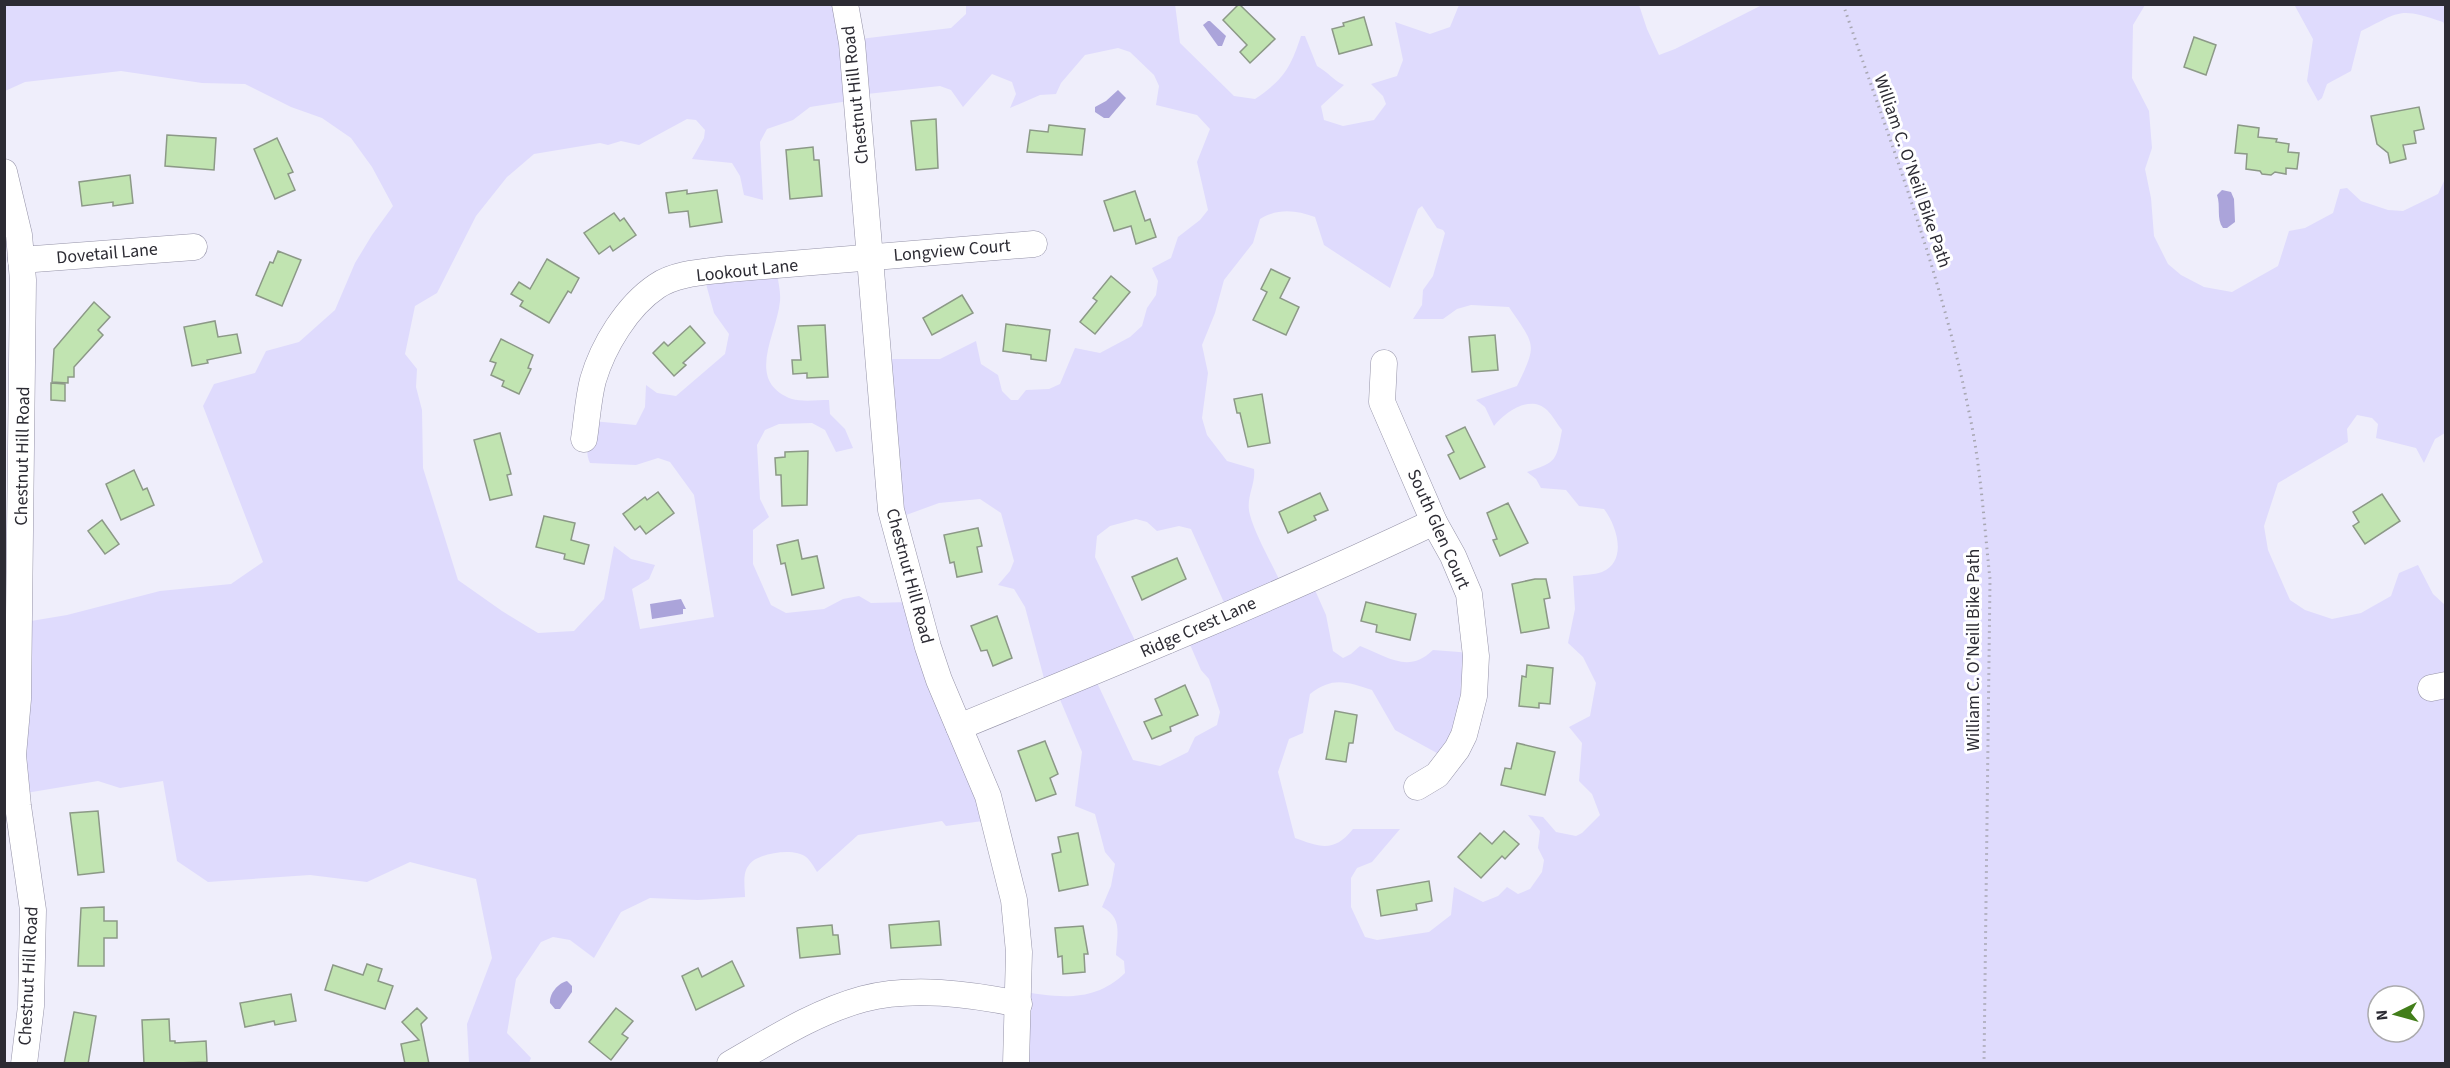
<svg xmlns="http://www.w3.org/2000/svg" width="2450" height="1068" viewBox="0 0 2450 1068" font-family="'Source Sans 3',sans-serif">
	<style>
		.green { fill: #dfdbfd; fill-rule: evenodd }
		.water { fill: #aba4da }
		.building { fill: #c1e4b1; stroke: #8c9987; stroke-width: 1.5 }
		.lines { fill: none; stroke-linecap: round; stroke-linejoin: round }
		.minor-casing { stroke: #9593a8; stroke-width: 27 }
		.path { stroke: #a8a7b2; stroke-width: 3; stroke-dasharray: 1.5 4.5; stroke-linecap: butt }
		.minor { stroke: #fff; stroke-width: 26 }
		.labels { text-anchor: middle; stroke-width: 6; stroke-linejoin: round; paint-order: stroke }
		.street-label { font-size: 18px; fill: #2c2b33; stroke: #fff }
	</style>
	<rect width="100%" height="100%" fill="#efeefb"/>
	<g class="green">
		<path d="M849,4L860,39L951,28L966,14V5L1175,4L1180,43L1234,96L1255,99C1284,79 1290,69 1301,36H1305L1317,66C1328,72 1334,81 1344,85L1321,106L1324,120L1343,126L1374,120L1386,104L1383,96L1371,84L1397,76L1403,60L1395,22L1430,34L1450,27L1459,5H1639L1647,29L1659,55L1675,49L1762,5H2145L2133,25L2132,78L2149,111L2152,148L2145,169L2151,198L2154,236L2168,264L2181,275L2204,287L2232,292L2278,266L2289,231L2305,228L2333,213L2340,189L2347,188L2361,201L2388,210L2403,211L2438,194L2445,179V433L2435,439L2424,463L2416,448L2376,438L2378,424L2372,418L2357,415L2347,429L2348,442L2278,483L2264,526L2268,550L2290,600L2305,610L2332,619L2361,613L2391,596L2399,573L2418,565L2433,594L2445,605V1063H1014L1017,991C1058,997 1093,1004 1125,973L1124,961L1116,955C1117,933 1123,918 1102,907L1111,886L1115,864L1105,852L1095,814L1075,806L1082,752L1056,690L1046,686L1025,607L1014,589L998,585L1010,571L1014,561L1001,513L980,499L939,503L898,518L884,359H940L976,341L981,364L998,375L1002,391L1011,400H1018L1026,390L1049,389L1060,384L1075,348L1100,353L1130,337L1142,326L1147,308L1156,295L1158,281L1152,268L1171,258L1178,237L1200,220L1208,210L1197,162L1210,129L1197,115L1156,105L1159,86L1154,75L1130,52L1118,48L1085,55L1061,83L1056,94L1040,95L1010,108L1016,94L1012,82L992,74L963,107L951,90L940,86L867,94L861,99L810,107L793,120L767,129L760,142L763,200L744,195L740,176L732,163L692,159L704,138L705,130L696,120L687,119L639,145L621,141L608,145L600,143L534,154L507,177L476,216L437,293L415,306L405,354L417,369L416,387L422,410L423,468L458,580L502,611L538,633L574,631L604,599L614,546L631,559L655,565L649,579L632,589L640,629L714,617L694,495L670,462L658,458L636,465L590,463C584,452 589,433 592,421L636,425L645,407L646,385L657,393L676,396L725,354L729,334L714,313L703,273L775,264C777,276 781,290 780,301C777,335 744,381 792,399C802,402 818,400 829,400L830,414L845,429L853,448L836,452L825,430L812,423L779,424L765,430L757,445L760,499L769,517L753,530V564L771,605L786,613L824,609L843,599L859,596L871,603L910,602L990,820L946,826L942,821L858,835L817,872C814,867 810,860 806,857C794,847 757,853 749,865C742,873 745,887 745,897L698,900L650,898L621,912L594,958L570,940L553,937L541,942L516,979L507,1033L531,1058L529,1063H469L467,1024L492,958L476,879L410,862L367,882L310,875L208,882L177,861L163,781L120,788L98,781L14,795L19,623L67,615L160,591L231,584L263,562L203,406L214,384L255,373L266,351L299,342L335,310L355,263L372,235L393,206L372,167L351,138L322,118L291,107L245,84L202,83L121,71L25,82L5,91V5ZM1422,206L1437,228L1443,230L1445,233L1433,276L1423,290L1422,305L1413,319H1443L1457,309L1471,305L1509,307C1535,346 1538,343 1517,386L1476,400L1485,407L1494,426C1505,412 1530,394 1547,410C1553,416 1557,424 1562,430C1556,461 1557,462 1527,472L1536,479L1541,488L1566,490L1579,506L1604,509C1617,526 1628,561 1602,572C1594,575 1582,575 1573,576L1575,609L1568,643L1583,657L1596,683L1590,716L1569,727L1582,743L1579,781L1592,794L1600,815L1582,833L1576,836L1556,832L1543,817L1528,815L1540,831L1538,848L1544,860L1542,872L1530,889L1518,894L1507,887L1498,896L1483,902L1454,887L1451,915L1429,932L1377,940L1365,937L1351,907V878L1357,868L1372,862L1400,829H1353C1334,853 1320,847 1295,838L1278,772L1289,739L1303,733L1310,694C1333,676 1347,682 1372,690L1395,730L1446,758L1472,653L1433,650C1408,674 1389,657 1360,646L1351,654L1343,658L1333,651L1326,615L1311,581L1283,588C1274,567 1255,535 1250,515C1245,498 1256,485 1254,469L1227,461L1207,435L1202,418L1208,373L1202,345L1215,313L1224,280L1253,243L1260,219C1278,208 1296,210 1315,217L1324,245L1390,288L1418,209ZM1136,519L1147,522L1157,531L1179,526L1191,529L1226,607L1185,633L1201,670L1209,679L1220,712L1217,725L1195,737L1188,752L1160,766L1133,760L1093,674L1139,649L1095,557L1097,536L1110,526ZM2378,996H2414V1032H2378Z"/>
		<path d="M2290,5H2445V26L2443,22C2399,7 2401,11 2361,31L2351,71L2327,84L2322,98L2318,101L2307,81L2313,39L2295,6Z"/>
	</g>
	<g class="water">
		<polygon points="1208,21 1210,21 1226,36 1222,46 1218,46 1203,25"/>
		<polygon points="1118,90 1126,98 1109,118 1104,118 1095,112 1095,107 1106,101"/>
		<path d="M2222,190L2231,192L2234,199L2235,222L2227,228H2223C2216,219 2221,206 2217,195Z"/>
		<polygon points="681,599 686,609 683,609 683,614 652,619 650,604"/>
		<path d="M567,981L572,986V992L560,1009H555L550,1003C549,994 558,983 567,981Z"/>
	</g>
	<g class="building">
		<polygon points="1239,4 1275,39 1250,63 1240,52 1247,45 1223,20"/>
		<polygon points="1364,17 1372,45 1339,54 1332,29 1344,26 1343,23"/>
		<polygon points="2194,37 2216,45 2206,75 2184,67"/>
		<polygon points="2419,107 2424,129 2414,131 2416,143 2403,145 2406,159 2390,163 2388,153 2377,144 2371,116"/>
		<polygon points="936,119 938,168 916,170 911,121"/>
		<polygon points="1049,125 1085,129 1082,155 1027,152 1030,130 1048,132"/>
		<polygon points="2238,125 2259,128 2258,137 2277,139 2276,142 2289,144 2288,152 2299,153 2297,169 2286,168 2286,174 2275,172 2271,175 2262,174 2260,171 2246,169 2247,154 2235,153"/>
		<polygon points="167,135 216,138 214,170 165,166"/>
		<polygon points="277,138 293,172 288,174 295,190 275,199 254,149"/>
		<polygon points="813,147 814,160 819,160 822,196 790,199 786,150"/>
		<polygon points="130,175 133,203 113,206 113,202 82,206 79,182"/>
		<polygon points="687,190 687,194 717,190 722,222 690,227 688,211 669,213 666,193"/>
		<polygon points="1135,191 1145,221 1150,219 1156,237 1136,244 1131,226 1114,231 1104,201"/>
		<polygon points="614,213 620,221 624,218 636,235 613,251 610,246 599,254 584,233"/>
		<polygon points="278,251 301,260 282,306 256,295 270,262 273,263"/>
		<polygon points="547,259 579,278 571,293 568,291 549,323 520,306 523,301 511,294 519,282 530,289"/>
		<polygon points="1271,269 1290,278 1280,298 1299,307 1286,335 1253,320 1267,292 1261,289"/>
		<polygon points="1111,276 1130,292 1095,334 1080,322 1097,301 1093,298"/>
		<polygon points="962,295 973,313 932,335 923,318"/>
		<polygon points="94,302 110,317 98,330 103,335 74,367 74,377 68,377 68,383 52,382 54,349"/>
		<polygon points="215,321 218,337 237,334 241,353 207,360 208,363 192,366 184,327"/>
		<polygon points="1006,324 1050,330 1046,361 1031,359 1031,355 1003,351"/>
		<polygon points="825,325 828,377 807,378 807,373 793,374 792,360 801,360 798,326"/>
		<polygon points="690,326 705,343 683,363 686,365 674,376 653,353 664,342 668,346"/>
		<polygon points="1495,335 1498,370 1472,372 1469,337"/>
		<polygon points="501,339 533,355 528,368 531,369 519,394 502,386 504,381 491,375 496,363 490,361"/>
		<polygon points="51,383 65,384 65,401 51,400"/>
		<polygon points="1262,394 1270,443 1248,447 1240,413 1237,413 1234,399"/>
		<polygon points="1465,427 1485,467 1460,479 1448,455 1454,452 1446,436"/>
		<polygon points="500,433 511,474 507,475 512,495 490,500 474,440"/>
		<polygon points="808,451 807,505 782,506 781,475 776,475 775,458 785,457 785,452"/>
		<polygon points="134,470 143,490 147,488 154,505 121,520 106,484"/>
		<polygon points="658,492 674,513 646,534 640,526 635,530 623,514 645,497 647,500"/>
		<polygon points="1320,493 1328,510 1314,516 1316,520 1288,533 1279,512"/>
		<polygon points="2382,494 2400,521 2365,544 2353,526 2359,522 2353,512"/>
		<polygon points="1508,503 1528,543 1500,556 1493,540 1497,539 1487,513"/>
		<polygon points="544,516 575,523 571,540 589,545 584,564 564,559 565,554 536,547"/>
		<polygon points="102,520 119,544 105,554 88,531"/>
		<polygon points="978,528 982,546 977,547 982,572 957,577 954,562 950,563 944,535"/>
		<polygon points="798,540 802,559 817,556 824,588 792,595 785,563 781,564 777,545"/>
		<polygon points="1177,558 1186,579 1142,600 1132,577"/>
		<polygon points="1535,579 1546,579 1550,598 1544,599 1549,628 1521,633 1512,584"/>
		<polygon points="1366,602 1416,614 1410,640 1376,632 1377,625 1361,621"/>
		<polygon points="997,616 1012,658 993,666 987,650 981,651 971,626"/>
		<polygon points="1527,665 1553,668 1550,704 1539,703 1539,708 1519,706 1522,676 1526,677"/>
		<polygon points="1185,685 1198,715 1170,727 1171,731 1152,739 1144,722 1162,715 1155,699"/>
		<polygon points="1335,711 1357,715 1353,743 1349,743 1346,762 1326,759"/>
		<polygon points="1045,741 1058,774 1050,778 1056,794 1036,801 1018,751"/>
		<polygon points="1517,743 1555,752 1545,795 1501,785 1505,768 1511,769"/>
		<polygon points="98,811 104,872 78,875 70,813"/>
		<polygon points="1504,831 1519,844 1505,859 1502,856 1481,878 1458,857 1480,833 1492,844"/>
		<polygon points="1078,833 1088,885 1059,891 1052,854 1061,852 1058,837"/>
		<polygon points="1429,881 1432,901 1416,904 1417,910 1381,916 1377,890"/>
		<polygon points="104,907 104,921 117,921 117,938 104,938 104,966 78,966 81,908"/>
		<polygon points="939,921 941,945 891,948 889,925"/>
		<polygon points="832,925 833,935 838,935 840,954 800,958 797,928"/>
		<polygon points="1083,926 1088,954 1084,954 1085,972 1063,974 1062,956 1058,957 1055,928"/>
		<polygon points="732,961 744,986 696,1010 682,976 698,968 702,977"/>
		<polygon points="367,964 382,969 378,981 393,986 385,1009 325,990 333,965 363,975"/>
		<polygon points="291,994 296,1021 275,1025 274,1021 245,1027 240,1003"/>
		<polygon points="417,1008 427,1018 421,1024 429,1064 405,1064 401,1044 419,1040 402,1022"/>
		<polygon points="616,1008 633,1021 622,1034 628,1038 611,1060 589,1042"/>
		<polygon points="74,1012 96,1016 88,1064 64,1064"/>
		<polygon points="169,1019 170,1041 175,1041 175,1043 206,1041 207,1062 144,1064 142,1020"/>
	</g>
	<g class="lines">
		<defs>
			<g id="minor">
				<polyline points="845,4 852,43 891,510 928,647 939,680 988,796 1014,900 1019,952 1016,1064"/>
				<polyline points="4,172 19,235 23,280 18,699 13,755 18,806 33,910 31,1006 24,1064"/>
				<polyline points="21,260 194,247"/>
				<polyline points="1384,363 1382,402 1434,522 1453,556 1469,594 1476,656 1474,696 1464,735 1457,749 1437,775 1417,787"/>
				<path d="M584,439C587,420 588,399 593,380C603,346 627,306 657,286C676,273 705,272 728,269L1034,244"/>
				<polyline points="2431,688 2446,685"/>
				<path d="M959,727C1118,662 1278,596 1434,522"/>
				<path d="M730,1064C772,1040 815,1012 863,999C912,986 970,994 1019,1004"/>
			</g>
		</defs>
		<use href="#minor" class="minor-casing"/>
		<path class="path" d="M1843,4C1889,139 1941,272 1969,412C1981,467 1984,524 1990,579L1984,1064"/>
		<use href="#minor" class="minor"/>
	</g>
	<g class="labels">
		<g class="street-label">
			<text transform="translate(855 95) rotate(-96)" y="6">Chestnut Hill Road</text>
			<text transform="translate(1913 171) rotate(71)" y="6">William C. O'Neill Bike Path</text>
			<text transform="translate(952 250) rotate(-5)" y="6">Longview Court</text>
			<text transform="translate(107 253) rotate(-5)" y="6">Dovetail Lane</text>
			<text transform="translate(747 270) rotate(-6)" y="6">Lookout Lane</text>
			<text transform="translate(22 456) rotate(-89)" y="6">Chestnut Hill Road</text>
			<text transform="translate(1439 529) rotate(66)" y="6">South Glen Court</text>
			<text transform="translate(910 576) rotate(75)" y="6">Chestnut Hill Road</text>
			<text transform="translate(1198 627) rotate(-24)" y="6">Ridge Crest Lane</text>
			<text transform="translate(1973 650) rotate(-90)" y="6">William C. O'Neill Bike Path</text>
			<text transform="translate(28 976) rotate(-87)" y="6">Chestnut Hill Road</text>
		</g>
	</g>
	<rect width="2450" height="1068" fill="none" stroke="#2c2b33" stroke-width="12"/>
	<g transform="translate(2396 1014) rotate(265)"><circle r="28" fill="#ffffff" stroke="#abaaad" stroke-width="1.5"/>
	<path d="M0-4.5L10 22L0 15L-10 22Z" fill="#427e1a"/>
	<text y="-9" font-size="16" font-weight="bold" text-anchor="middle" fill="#2c2b33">N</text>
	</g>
</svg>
